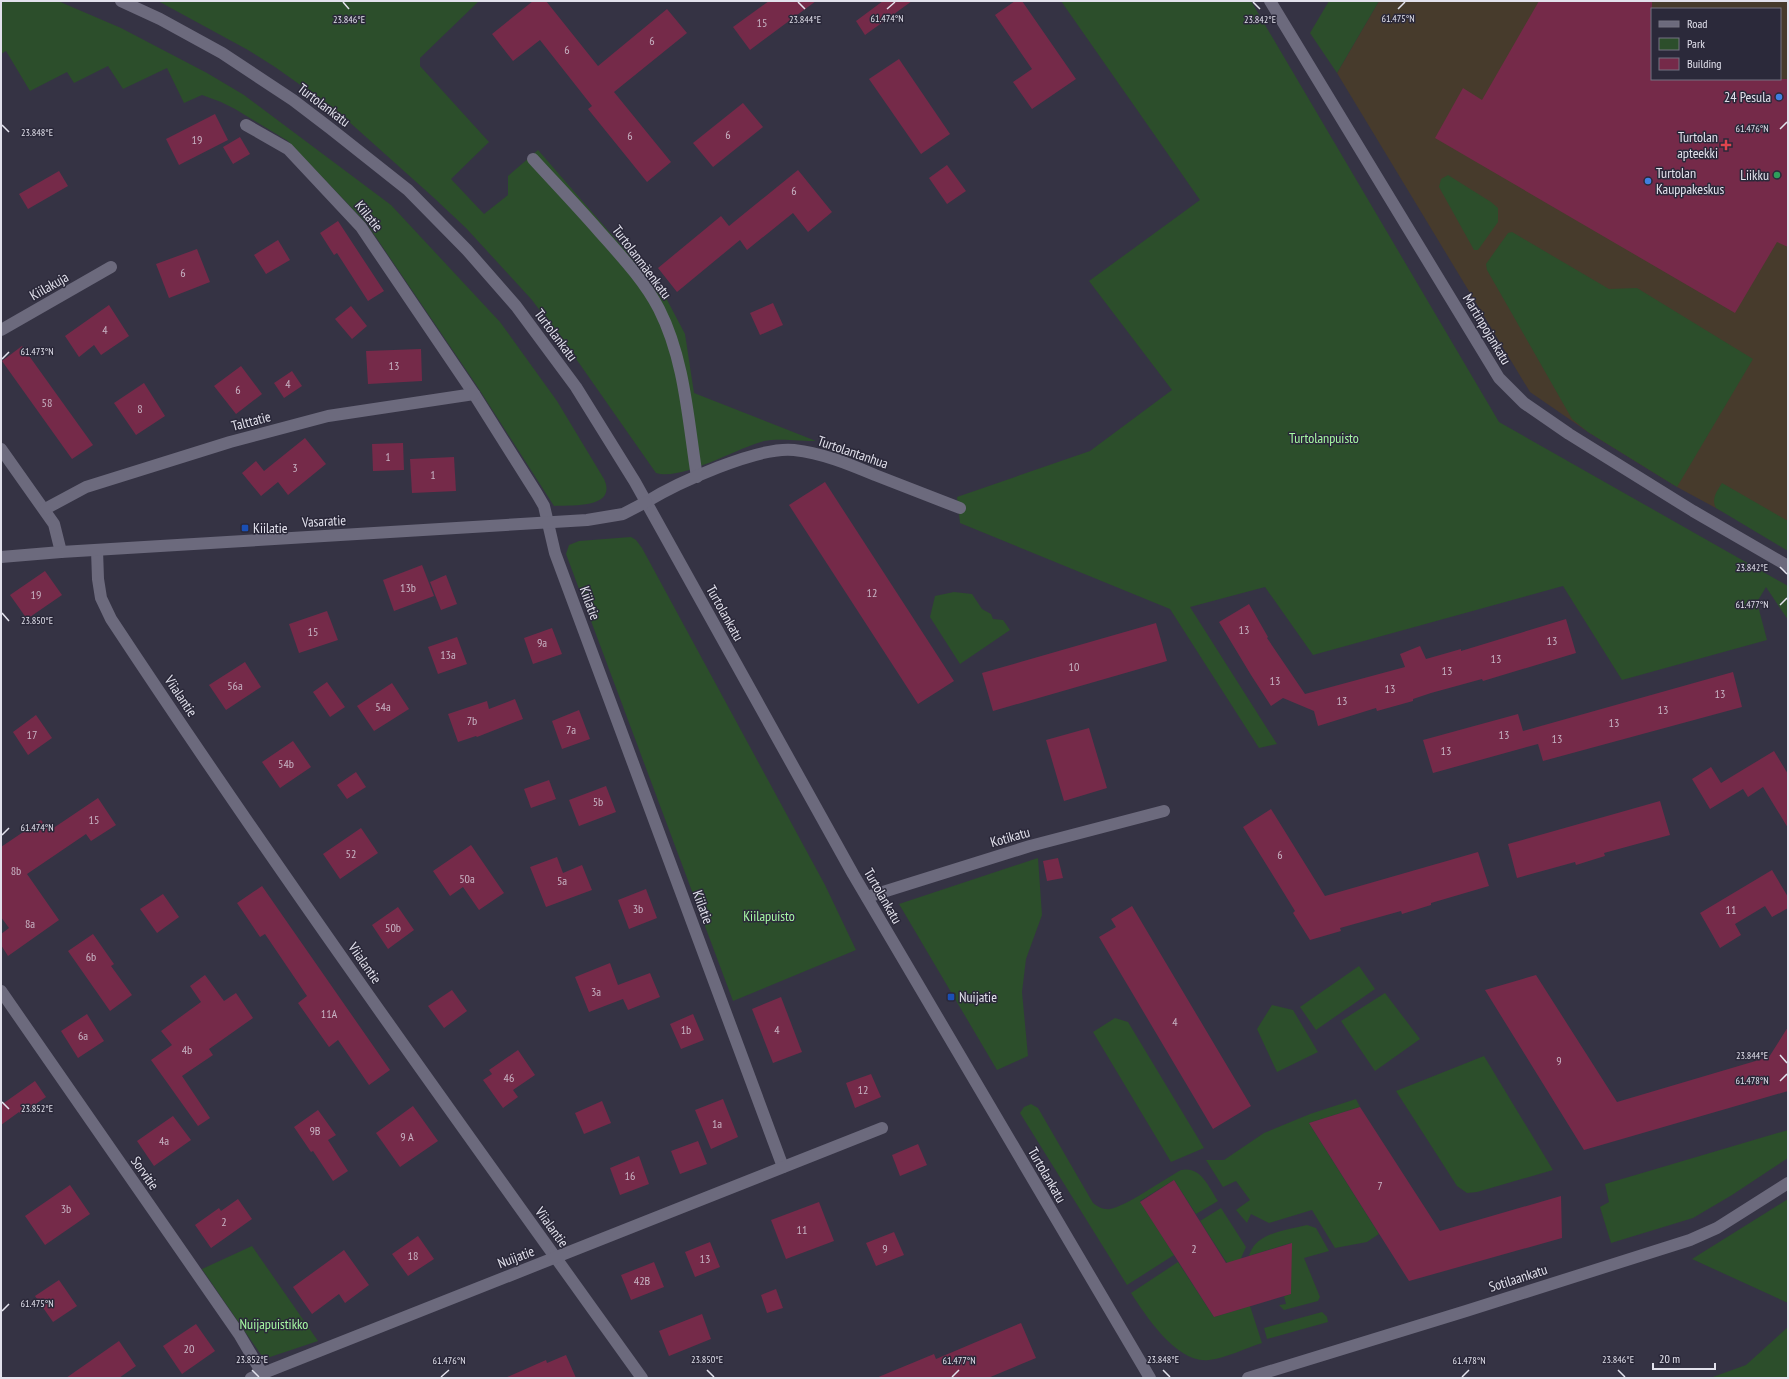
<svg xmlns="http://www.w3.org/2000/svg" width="1789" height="1379" viewBox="0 0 1789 1379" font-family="'PT Sans Narrow',sans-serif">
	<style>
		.commercial { fill: #473b2c; fill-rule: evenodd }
		.green { fill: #2c4e2b }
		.building { fill: #752a49 }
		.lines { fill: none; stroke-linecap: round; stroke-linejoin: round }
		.street { stroke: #6c6a7d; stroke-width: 12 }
		.secondary { stroke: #6c6a7d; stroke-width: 12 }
		.ticks { fill: none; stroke: #e2e1ec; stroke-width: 1.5 }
		.shop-dot { fill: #3f7fe0; stroke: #2b293a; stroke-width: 1.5 }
		.health-dot { fill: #e0444e; stroke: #2b293a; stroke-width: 1.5 }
		.leisure-dot { fill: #2e9e5b; stroke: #2b293a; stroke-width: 1.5 }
		.transit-dot { fill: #1a4fb4; stroke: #2b293a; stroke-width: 1.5 }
		.labels { text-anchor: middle; stroke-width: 3; stroke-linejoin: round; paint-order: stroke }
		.number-label { font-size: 12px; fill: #c7b3c3 }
		.poi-label { font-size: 14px; fill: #e2e1ec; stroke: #2b293a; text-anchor: end }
		.street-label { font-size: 14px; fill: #e2e1ec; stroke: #2b293a }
		.park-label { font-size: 14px; fill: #a6f9a3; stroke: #2b293a }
		.ticks-label { font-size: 10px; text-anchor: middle; fill: #e2e1ec; stroke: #2b293a; stroke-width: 3; stroke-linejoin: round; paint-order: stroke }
	</style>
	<rect width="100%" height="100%" fill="#353344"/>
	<path class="commercial" d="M1379,1H1788V547L1677,487L1588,432L1530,392L1337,73ZM1652,9H1780V79H1652Z"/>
	<g class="green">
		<path d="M1,1H58L121,28L207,73L244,95L391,205L500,322L557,401L604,479C618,509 571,505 554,506L477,386L367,224L288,141L235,109L221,102L202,95L184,103L167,68L123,89L108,66L74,83L67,72L30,91L6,51L1,54Z"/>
		<path d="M158,1H479L420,58V66L489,142L451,179L484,214L508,195V176L538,150L665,296L685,334L694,393L816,441C802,441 777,438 764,441C737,448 682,481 656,473L579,363L532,300L466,228L433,197L337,111L275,67L248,50Z"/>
		<polygon points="1061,1 1251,1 1499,422 1788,586 1788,620 1766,587 1757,602 1767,640 1622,680 1563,586 1313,655 1265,587 1190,607 1277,744 1259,748 1170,609 960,523 957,497 1090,451 1172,390 1089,281 1200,200"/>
		<polygon points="1329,1 1379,1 1337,73 1310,33"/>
		<polygon points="1448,175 1491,202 1498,208 1498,222 1478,250 1474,250 1439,187 1441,179"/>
		<polygon points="1512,232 1609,289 1637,288 1753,359 1677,487 1588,432 1572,419 1487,270 1486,264 1508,233"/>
		<path d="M1722,483L1788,521V551L1716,508C1711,499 1717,491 1722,483Z"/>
		<polygon points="631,537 636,540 642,548 825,885 856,950 733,1001 566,554 569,545 579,541"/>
		<polygon points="954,592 972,594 982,609 991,614 993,619 1003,620 1010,630 960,664 930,617 935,596"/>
		<polygon points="1038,858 1042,915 1026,959 1022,992 1028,1056 997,1070 899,904"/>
		<polygon points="1359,966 1375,989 1316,1030 1300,1007"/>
		<polygon points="1385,993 1420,1039 1375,1071 1341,1021"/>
		<polygon points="1272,1005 1293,1010 1318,1052 1277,1072 1257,1029"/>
		<polygon points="1115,1018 1128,1022 1204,1148 1171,1162 1093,1032"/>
		<polygon points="1484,1056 1553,1170 1477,1192 1467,1193 1457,1186 1396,1091"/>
		<polygon points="1356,1099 1360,1107 1309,1123 1379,1234 1367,1242 1335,1248 1312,1210 1269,1223 1251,1214 1247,1223 1236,1210 1250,1200 1236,1181 1223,1187 1206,1160 1224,1160 1264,1133 1310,1114"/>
		<path d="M1031,1104L1038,1108L1093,1203C1098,1207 1104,1210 1110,1209C1125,1207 1166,1178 1181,1170C1201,1166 1208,1186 1218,1201L1196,1214L1174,1180L1140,1201L1174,1255L1127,1285L1020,1113L1024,1107Z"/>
		<polygon points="1788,1130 1788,1158 1732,1195 1693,1218 1611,1243 1600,1207 1609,1202 1605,1184"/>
		<polygon points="1788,1199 1788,1303 1692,1259"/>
		<polygon points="1221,1208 1246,1247 1234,1274 1200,1221"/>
		<path d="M1307,1225L1316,1228L1329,1251L1304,1258L1320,1297L1318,1301L1284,1310L1279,1305L1286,1304L1284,1296L1291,1294V1243L1252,1255L1243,1277C1245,1269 1247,1261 1250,1253C1258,1232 1288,1230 1307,1225Z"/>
		<polygon points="252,1246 318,1341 264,1359 202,1269"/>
		<path d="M1178,1262L1214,1317L1250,1306L1262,1343C1246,1348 1226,1358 1209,1360C1177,1364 1146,1316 1131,1293Z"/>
		<polygon points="1322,1312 1327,1317 1328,1322 1267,1339 1264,1328"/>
		<polygon points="1788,1327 1788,1378 1710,1378 1746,1365"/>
	</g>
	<g class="building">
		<polygon points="533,1 546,1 598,66 667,9 687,33 614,92 671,162 647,182 588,109 592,106 540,40 513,61 492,34"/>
		<polygon points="769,1 816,1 750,50 733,27"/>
		<polygon points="883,1 912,1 865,35 856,21"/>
		<polygon points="1015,1 1022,1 1076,79 1032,109 1013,82 1032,69 995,15"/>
		<polygon points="1539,1 1652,1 1652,79 1788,79 1788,247 1777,242 1735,313 1435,138 1463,88 1482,100"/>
		<polygon points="899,59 950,134 921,154 869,79"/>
		<polygon points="743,103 763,127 713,167 693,143"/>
		<polygon points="215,114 228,140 179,165 166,139"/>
		<polygon points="240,137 250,154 233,164 223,147"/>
		<polygon points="947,165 966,191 947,204 929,178"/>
		<polygon points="798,170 832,212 808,232 793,213 747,250 740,240 677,292 658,268 721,216 729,226"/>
		<polygon points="59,171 68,186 28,209 19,194"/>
		<polygon points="338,221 384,291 368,301 337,253 334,255 320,233"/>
		<polygon points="278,240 290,260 266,274 254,255"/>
		<polygon points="197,249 210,282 169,298 156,264"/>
		<polygon points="773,303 783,325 760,335 750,313"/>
		<polygon points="109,305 129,336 101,355 94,345 79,357 65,336"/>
		<polygon points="351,306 367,326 352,339 335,319"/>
		<polygon points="22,346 93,445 72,459 2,361"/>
		<polygon points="421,349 422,381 368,384 366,351"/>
		<polygon points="241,366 262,394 236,414 214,386"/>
		<polygon points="292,371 302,386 284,398 274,383"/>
		<polygon points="144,383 165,416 136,435 114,403"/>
		<polygon points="305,438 326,464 288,495 278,482 261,496 242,473 256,461 264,471"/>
		<polygon points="403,443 404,470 373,471 372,444"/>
		<polygon points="454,457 456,491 412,493 410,459"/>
		<polygon points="825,482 954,681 918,704 789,505"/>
		<polygon points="422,565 434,596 394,611 383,580"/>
		<polygon points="45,571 62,595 27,619 10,595"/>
		<polygon points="446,575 457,604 441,610 430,582"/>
		<polygon points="1249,604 1268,637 1267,638 1305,694 1405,667 1400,654 1420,646 1426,659 1461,649 1461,651 1566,619 1576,653 1483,681 1482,679 1431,693 1413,699 1413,701 1377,711 1376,708 1318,726 1314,711 1283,698 1271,706 1251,675 1219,622"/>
		<polygon points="327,611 338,640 299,653 289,624"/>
		<polygon points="1156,623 1167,661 993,711 982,673"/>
		<polygon points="552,628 562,654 533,664 524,638"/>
		<polygon points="457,637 467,664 438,674 428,647"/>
		<polygon points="245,662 261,687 226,710 209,685"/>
		<polygon points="1733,672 1742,707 1543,761 1538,744 1433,773 1423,740 1518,714 1523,731"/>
		<polygon points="327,682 345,707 330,717 313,692"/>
		<polygon points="392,683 409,709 374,731 357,706"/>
		<polygon points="515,699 523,719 477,737 476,736 458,742 448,714 487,701 489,709"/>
		<polygon points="579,710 590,739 562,749 552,721"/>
		<polygon points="36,715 52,738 28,755 13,732"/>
		<polygon points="1089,728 1107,788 1064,801 1046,740"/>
		<polygon points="293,741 311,767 280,788 262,762"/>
		<polygon points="1774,751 1788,774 1788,828 1763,787 1748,797 1743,789 1710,809 1692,779 1711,767 1721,783"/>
		<polygon points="356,772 366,787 347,799 337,785"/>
		<polygon points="549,780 556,799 531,808 524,789"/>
		<polygon points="606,786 616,812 579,826 569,800"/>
		<polygon points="98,798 116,825 91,841 86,834 27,874 59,920 8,956 1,945 1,934 9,928 1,917 1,847 41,820 49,831"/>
		<polygon points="1660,801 1670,835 1604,853 1605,856 1576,865 1575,862 1517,878 1508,844"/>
		<polygon points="1271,809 1325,896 1478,852 1489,886 1431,903 1431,905 1402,914 1401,911 1340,928 1341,931 1310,940 1293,913 1295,911 1243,827"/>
		<polygon points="361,828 378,853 340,879 323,854"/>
		<polygon points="471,845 504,893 479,910 463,887 450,896 433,871"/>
		<polygon points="557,857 563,873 582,865 592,890 546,907 530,867"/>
		<polygon points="1058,858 1063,878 1047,881 1043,861"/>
		<polygon points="1772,870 1788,897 1788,908 1772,917 1765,906 1735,924 1741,935 1720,948 1700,913"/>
		<polygon points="262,886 390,1070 369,1085 338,1040 329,1047 298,1003 307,996 265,934 260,937 237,903"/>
		<polygon points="646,889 657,918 629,929 618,900"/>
		<polygon points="163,894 179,917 157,933 140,909"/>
		<polygon points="1132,906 1251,1106 1213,1129 1099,937 1116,927 1111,919"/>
		<polygon points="398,907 414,930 388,949 372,925"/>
		<polygon points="93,934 114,964 111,966 132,995 110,1011 68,951"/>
		<polygon points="610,963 618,985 650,973 660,997 628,1010 623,999 589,1012 575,977"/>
		<polygon points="205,975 224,1001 236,993 253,1018 209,1049 213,1055 182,1076 210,1118 198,1126 151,1060 172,1045 161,1031 201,1002 190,986"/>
		<polygon points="1536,975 1617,1102 1769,1057 1788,1027 1788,1091 1584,1150 1485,990"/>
		<polygon points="452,990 467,1011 444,1028 428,1006"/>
		<polygon points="781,997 802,1052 773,1063 752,1009"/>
		<polygon points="87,1014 104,1041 78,1058 61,1031"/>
		<polygon points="693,1014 704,1040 681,1049 670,1024"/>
		<polygon points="518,1050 535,1075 513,1090 518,1097 503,1108 483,1080 492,1074 489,1070"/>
		<polygon points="871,1074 881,1097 855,1108 846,1083"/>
		<polygon points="35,1081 46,1097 21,1114 19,1112 1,1125 1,1105"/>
		<polygon points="723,1099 738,1137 711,1149 695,1110"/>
		<polygon points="602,1101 611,1123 584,1134 575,1113"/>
		<polygon points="413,1106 438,1141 400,1167 376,1133"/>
		<polygon points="1360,1107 1440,1231 1561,1196 1562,1238 1409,1281 1309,1123"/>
		<polygon points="318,1110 336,1135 328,1140 348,1171 333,1181 313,1151 311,1152 294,1127"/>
		<polygon points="173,1116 191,1140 154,1166 137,1141"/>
		<polygon points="698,1141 707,1164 680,1174 671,1151"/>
		<polygon points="918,1144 927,1165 900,1176 892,1155"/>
		<polygon points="639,1156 649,1184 620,1195 610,1168"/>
		<polygon points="1174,1180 1226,1263 1292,1243 1291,1294 1214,1317 1140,1202"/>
		<polygon points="70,1185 90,1214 45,1245 25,1216"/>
		<polygon points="238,1199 252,1219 211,1248 195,1225 219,1208 221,1211"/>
		<polygon points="819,1202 834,1241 786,1259 771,1220"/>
		<polygon points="894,1232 904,1255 876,1266 866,1243"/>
		<polygon points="418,1236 434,1259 408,1276 392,1254"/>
		<polygon points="710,1242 720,1267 695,1277 685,1252"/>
		<polygon points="344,1250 369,1285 345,1303 339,1294 312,1314 293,1287"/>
		<polygon points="654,1262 664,1287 631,1300 621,1275"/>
		<polygon points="59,1280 77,1306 53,1322 35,1296"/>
		<polygon points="776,1289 783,1308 767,1313 761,1295"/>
		<polygon points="702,1314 711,1339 669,1356 659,1331"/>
		<polygon points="1021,1323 1036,1358 988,1378 876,1378 934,1354 936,1359"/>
		<polygon points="196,1324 215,1351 182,1374 163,1346"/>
		<polygon points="119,1341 136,1366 119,1378 66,1378"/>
		<polygon points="566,1355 576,1378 505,1378 546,1360 547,1363"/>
	</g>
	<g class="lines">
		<g class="street">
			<polyline points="1270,1 1499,378 1524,403 1569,434 1693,511 1788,566"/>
			<polyline points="246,125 288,149 361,227 474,394 537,494 544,506 555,553 783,1167"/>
			<path d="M533,159C555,183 577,206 598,230C620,255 644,280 659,309C685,360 688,421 697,477"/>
			<polyline points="1,330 111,267"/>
			<polyline points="1,449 54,524 61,552"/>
			<path d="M646,502C677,483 758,446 794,450C822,453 849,464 875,475C903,486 931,497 960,508"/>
			<polyline points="45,509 86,487 230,442 328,416 474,394"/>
			<path d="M97,550L98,579L101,598L111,619C281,877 462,1127 642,1378"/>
			<polyline points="867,897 1030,846 1164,811"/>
			<polyline points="1,991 239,1334 262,1373"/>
			<polyline points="251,1378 882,1128"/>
		</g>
		<g class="secondary">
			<polyline points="121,1 160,19 222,53 293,100 331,129 408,190 467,250 516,306 576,387 635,482 853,874 1150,1378"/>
			<polyline points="1,557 61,552 587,520 623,514 646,502"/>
			<polyline points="1248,1378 1466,1311 1690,1240 1717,1228 1788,1183"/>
		</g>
	</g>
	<path class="ticks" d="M343,2L349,9M798,2L805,9M1253,2L1260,9M887,9L895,2M1398,9L1405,2M2,125L9,132M1780,129L1787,122M2,359L9,352M1780,567L1787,574M1780,605L1787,598M2,613L9,621M2,835L9,828M1780,1055L1787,1063M1780,1081L1787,1074M2,1102L9,1109M2,1311L9,1304M252,1370L259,1377M707,1370L714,1377M1163,1370L1170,1377M1618,1370L1625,1377M441,1377L449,1370M952,1377L959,1370M1462,1377L1469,1370"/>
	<g class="shop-dot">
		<circle cx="1779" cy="97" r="4"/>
		<circle cx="1648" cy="181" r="4"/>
	</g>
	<path class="health-dot" d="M1724 139h4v4h4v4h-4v4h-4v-4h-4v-4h4z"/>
	<circle class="leisure-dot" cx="1777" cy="175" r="4"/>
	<g class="transit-dot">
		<rect x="241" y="524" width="8" height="8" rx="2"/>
		<rect x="947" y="993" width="8" height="8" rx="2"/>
	</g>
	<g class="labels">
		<g class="number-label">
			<text x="762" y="27">15</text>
			<text x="652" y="45">6</text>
			<text x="567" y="54">6</text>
			<text x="728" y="139">6</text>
			<text x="630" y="140">6</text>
			<text x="197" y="144">19</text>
			<text x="794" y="195">6</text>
			<text x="183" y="277">6</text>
			<text x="105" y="334">4</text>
			<text x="394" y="370">13</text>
			<text x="288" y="388">4</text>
			<text x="238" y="394">6</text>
			<text x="47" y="407">58</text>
			<text x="140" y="413">8</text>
			<text x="388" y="461">1</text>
			<text x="295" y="472">3</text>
			<text x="433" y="479">1</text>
			<text x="408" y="592">13b</text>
			<text x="872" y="597">12</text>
			<text x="36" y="599">19</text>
			<text x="1244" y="634">13</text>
			<text x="313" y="636">15</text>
			<text x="1552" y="645">13</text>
			<text x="542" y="647">9a</text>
			<text x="448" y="659">13a</text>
			<text x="1496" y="663">13</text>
			<text x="1074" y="671">10</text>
			<text x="1447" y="675">13</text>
			<text x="1275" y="685">13</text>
			<text x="235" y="690">56a</text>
			<text x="1390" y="693">13</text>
			<text x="1720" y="698">13</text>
			<text x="1342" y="705">13</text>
			<text x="383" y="711">54a</text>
			<text x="1663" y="714">13</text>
			<text x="472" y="725">7b</text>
			<text x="1614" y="727">13</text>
			<text x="571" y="734">7a</text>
			<text x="32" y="739">17</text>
			<text x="1504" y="739">13</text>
			<text x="1557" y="743">13</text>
			<text x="1446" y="755">13</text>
			<text x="286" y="768">54b</text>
			<text x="598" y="806">5b</text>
			<text x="94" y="824">15</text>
			<text x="351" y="858">52</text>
			<text x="1280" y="859">6</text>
			<text x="16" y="875">8b</text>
			<text x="467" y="883">50a</text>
			<text x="562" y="885">5a</text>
			<text x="638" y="913">3b</text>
			<text x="1731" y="914">11</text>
			<text x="30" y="928">8a</text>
			<text x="393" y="932">50b</text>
			<text x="91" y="961">6b</text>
			<text x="596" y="996">3a</text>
			<text x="329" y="1018">11A</text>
			<text x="1175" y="1026">4</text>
			<text x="686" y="1034">1b</text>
			<text x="777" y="1034">4</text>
			<text x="83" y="1040">6a</text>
			<text x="187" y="1054">4b</text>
			<text x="1559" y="1065">9</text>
			<text x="509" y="1082">46</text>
			<text x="863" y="1094">12</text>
			<text x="717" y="1128">1a</text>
			<text x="315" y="1135">9B</text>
			<text x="407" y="1141">9 A</text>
			<text x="164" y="1145">4a</text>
			<text x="630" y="1180">16</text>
			<text x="1380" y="1190">7</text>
			<text x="66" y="1213">3b</text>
			<text x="224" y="1226">2</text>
			<text x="802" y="1234">11</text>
			<text x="885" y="1253">9</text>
			<text x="1194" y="1253">2</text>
			<text x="413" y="1260">18</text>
			<text x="705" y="1263">13</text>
			<text x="642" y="1285">42B</text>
			<text x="189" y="1353">20</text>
		</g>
		<g class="poi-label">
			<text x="1771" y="102">24 Pesula</text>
			<text x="1718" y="142">Turtolan<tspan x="1718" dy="16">apteekki</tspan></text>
			<text x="1656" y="178" text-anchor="start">Turtolan<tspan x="1656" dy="16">Kauppakeskus</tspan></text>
			<text x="1769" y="180">Liikku</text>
			<text x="253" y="533" text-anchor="start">Kiilatie</text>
			<text x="959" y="1002" text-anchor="start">Nuijatie</text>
		</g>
		<g class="street-label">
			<text transform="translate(324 105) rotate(37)" y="5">Turtolankatu</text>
			<text transform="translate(369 216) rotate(51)" y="5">Kiilatie</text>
			<text transform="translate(642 262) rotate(53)" y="5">Turtolanmäenkatu</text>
			<text transform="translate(49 286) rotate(-30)" y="5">Kiilakuja</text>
			<text transform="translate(1487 329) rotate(59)" y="5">Martinpojankatu</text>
			<text transform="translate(556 335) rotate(53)" y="5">Turtolankatu</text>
			<text transform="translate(251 421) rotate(-15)" y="5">Talttatie</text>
			<text transform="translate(853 452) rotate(19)" y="5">Turtolantanhua</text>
			<text transform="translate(324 521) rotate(-3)" y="5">Vasaratie</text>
			<text transform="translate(590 603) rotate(70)" y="5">Kiilatie</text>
			<text transform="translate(725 613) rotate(61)" y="5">Turtolankatu</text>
			<text transform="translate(181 696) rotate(56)" y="5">Viialantie</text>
			<text transform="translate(1010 837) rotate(-16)" y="5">Kotikatu</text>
			<text transform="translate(883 896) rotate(60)" y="5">Turtolankatu</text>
			<text transform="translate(703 907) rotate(70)" y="5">Kiilatie</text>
			<text transform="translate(365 963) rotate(55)" y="5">Viialantie</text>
			<text transform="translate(145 1173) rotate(55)" y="5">Sorvitie</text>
			<text transform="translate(1047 1175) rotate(60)" y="5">Turtolankatu</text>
			<text transform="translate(552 1227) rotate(54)" y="5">Viialantie</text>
			<text transform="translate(516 1257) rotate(-21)" y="5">Nuijatie</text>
			<text transform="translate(1518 1278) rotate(-18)" y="5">Sotilaankatu</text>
		</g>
		<g class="park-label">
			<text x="1324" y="443">Turtolanpuisto</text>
			<text x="769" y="921">Kiilapuisto</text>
			<text x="274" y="1329">Nuijapuistikko</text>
		</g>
	</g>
	<g class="ticks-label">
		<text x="887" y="22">61.474°N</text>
		<text x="1398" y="22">61.475°N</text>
		<text x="349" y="23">23.846°E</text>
		<text x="805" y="23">23.844°E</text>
		<text x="1260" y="23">23.842°E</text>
		<text x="1752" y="132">61.476°N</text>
		<text x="37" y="136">23.848°E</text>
		<text x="37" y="355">61.473°N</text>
		<text x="1752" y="571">23.842°E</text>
		<text x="1752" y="608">61.477°N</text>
		<text x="37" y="624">23.850°E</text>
		<text x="37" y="831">61.474°N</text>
		<text x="1752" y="1059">23.844°E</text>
		<text x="1752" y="1084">61.478°N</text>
		<text x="37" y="1112">23.852°E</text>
		<text x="37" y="1307">61.475°N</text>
		<text x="252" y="1363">23.852°E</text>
		<text x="707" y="1363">23.850°E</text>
		<text x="1163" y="1363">23.848°E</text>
		<text x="1618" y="1363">23.846°E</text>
		<text x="449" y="1364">61.476°N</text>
		<text x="959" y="1364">61.477°N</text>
		<text x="1469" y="1364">61.478°N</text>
	</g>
	<rect width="1789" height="1379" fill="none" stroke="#e2e1ec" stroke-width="4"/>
	<rect x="1651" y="8" width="130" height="72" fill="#2b293a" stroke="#747381"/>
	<rect x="1659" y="21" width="20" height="6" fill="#6c6a7d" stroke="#747381"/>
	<text x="1687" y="28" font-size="12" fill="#e2e1ec">Road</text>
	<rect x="1659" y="38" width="20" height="12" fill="#2c4e2b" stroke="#747381"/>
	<text x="1687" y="48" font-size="12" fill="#e2e1ec">Park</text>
	<rect x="1659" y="58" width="20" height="12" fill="#752a49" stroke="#747381"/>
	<text x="1687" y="68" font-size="12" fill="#e2e1ec">Building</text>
	<path d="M1653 1363v6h62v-6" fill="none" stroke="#e2e1ec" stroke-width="2"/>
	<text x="1659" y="1363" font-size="12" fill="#e2e1ec" stroke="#2b293a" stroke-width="3" paint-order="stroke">20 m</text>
</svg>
